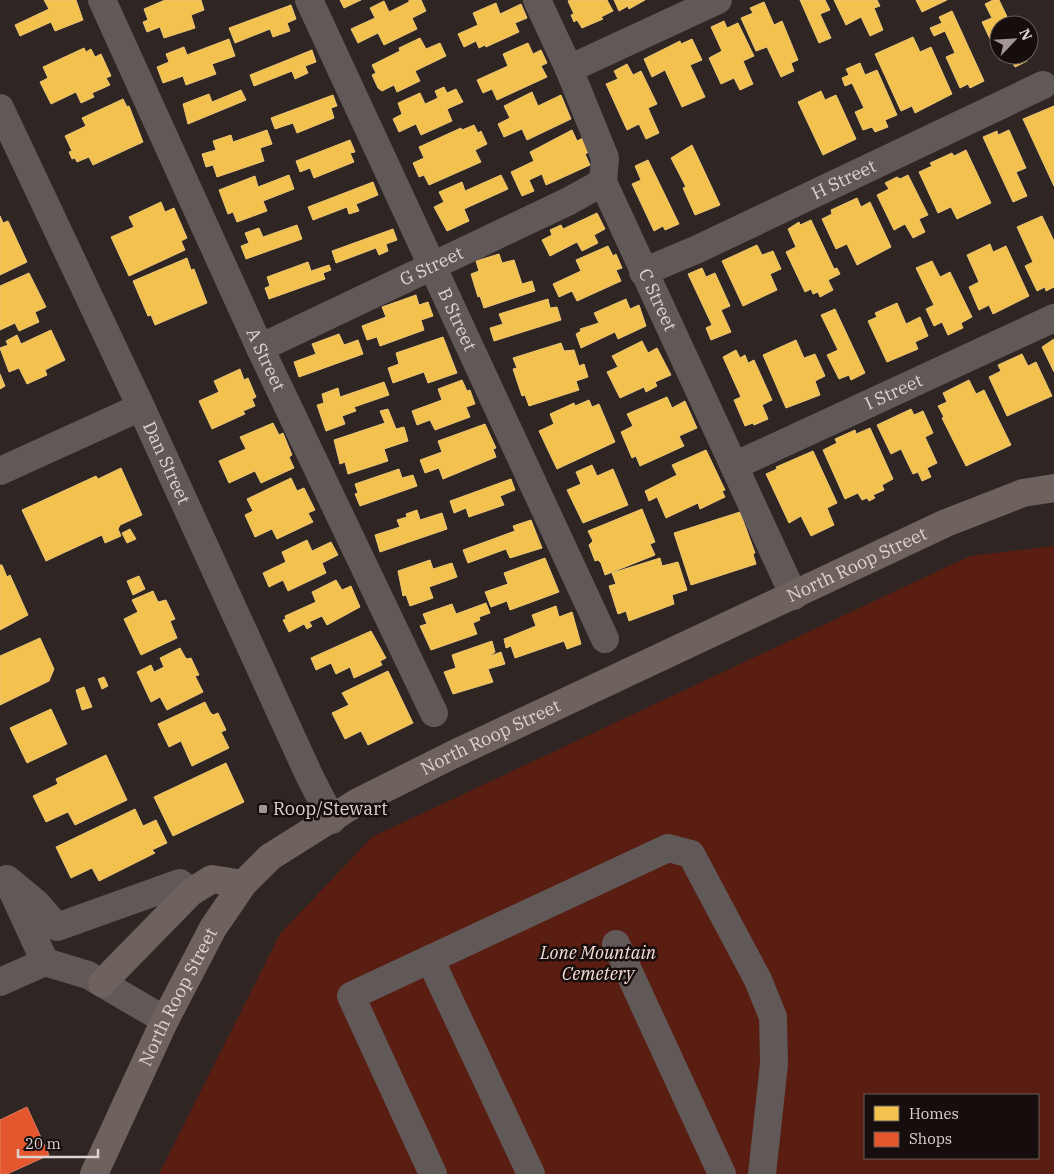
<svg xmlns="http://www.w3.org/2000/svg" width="1054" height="1174" viewBox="0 0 1054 1174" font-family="'IBM Plex Serif',serif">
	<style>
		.green { fill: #591d12; fill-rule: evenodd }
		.homes { fill: #f2c14e; stroke: #ecc675 }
		.shops { fill: #e4572e; stroke: #e27c5f }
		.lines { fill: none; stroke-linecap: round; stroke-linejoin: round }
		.minor { stroke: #615958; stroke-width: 28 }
		.major { stroke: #6e625f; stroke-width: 28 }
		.poi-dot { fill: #a19694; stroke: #160e0c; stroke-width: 2 }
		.labels { text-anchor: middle; stroke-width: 5; stroke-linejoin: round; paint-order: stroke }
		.street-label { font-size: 18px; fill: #ded2d0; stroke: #160e0c }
		.poi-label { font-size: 18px; fill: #ded2d0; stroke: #160e0c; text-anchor: start }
		.park-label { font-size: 18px; font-style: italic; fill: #f7ddd7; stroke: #160e0c }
	</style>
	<rect width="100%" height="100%" fill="#2f2624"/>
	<path class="green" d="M1054,546V1174H159L280,934L372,837L970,556ZM865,1095H1038V1158H865Z"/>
	<g class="homes">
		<polygon points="44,0 76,0 83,20 55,31 51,22 20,36 15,25 49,9"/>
		<polygon points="165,0 201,0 204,10 191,15 195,28 164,38 160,27 147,32 143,22 148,20 144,9"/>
		<polygon points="340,0 361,0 344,8"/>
		<polygon points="409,0 421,0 426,11 412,18 417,29 384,45 378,33 358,43 351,29 375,18 370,8 384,1 389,12 409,2"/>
		<polygon points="570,0 607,0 613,11 601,17 603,19 582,28 577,20 574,22 571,15 574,14 568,1"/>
		<polygon points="614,0 645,0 629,9 628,6 619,11"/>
		<polygon points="800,0 825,0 830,10 820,14 831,38 819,43"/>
		<polygon points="834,0 877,0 880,6 874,8 883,30 870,36 861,17 846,25"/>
		<polygon points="916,0 947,0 922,12"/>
		<polygon points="993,0 999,0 1011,25 999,25 999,55 1025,55 1027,61 1015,67 1008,55 1000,60 982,22 992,18 985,4"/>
		<polygon points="764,2 774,25 782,21 798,60 791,63 794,71 781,77 767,47 756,51 741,18 753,13 750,8"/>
		<polygon points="496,3 500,14 521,4 527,18 515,23 519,32 486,47 485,45 479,48 476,41 464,47 458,34 478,25 473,13"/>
		<polygon points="291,5 296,19 287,23 290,31 273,37 270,29 235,43 229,28"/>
		<polygon points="952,11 984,81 970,88 968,84 960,88 946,57 955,53 945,31 934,36 930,28 942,23 939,17"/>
		<polygon points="724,21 727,28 738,23 754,56 743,61 753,84 740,90 734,78 721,84 709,58 722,51 711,27"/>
		<polygon points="913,37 920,52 931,47 952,94 915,113 912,106 901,111 875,54"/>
		<polygon points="420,38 426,49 440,43 446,56 415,71 420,81 397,92 394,85 382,91 378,88 372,75 376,73 372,65 400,51 399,48"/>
		<polygon points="229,39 235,56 212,64 216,74 186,85 183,76 163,83 157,67 169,62 166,54 184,47 187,55"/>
		<polygon points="692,39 702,60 690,65 705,97 682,107 665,70 652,77 644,59 680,41 681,44"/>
		<polygon points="528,43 533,54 541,50 547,63 541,66 547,77 497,100 492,89 483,93 477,80 508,66 503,54"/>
		<polygon points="84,48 86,52 91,49 95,57 101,54 111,76 106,78 110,85 92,93 94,97 81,103 76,92 51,104 40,82 48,78 43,67"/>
		<polygon points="312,50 316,62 305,66 308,73 295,79 292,71 254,86 250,75"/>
		<polygon points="860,63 865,75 877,70 897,115 885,120 888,127 875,132 872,127 863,130 855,112 864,108 852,83 845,86 842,78 849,75 846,69"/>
		<polygon points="627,64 633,75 641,71 657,104 648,108 659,133 646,139 639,124 627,130 606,84 618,79 614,71"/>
		<polygon points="444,87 447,93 456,89 463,102 447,109 452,121 421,135 416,124 399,132 393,119 402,114 398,103 420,93 425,104 438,98 435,91"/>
		<polygon points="241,90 246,100 188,124 183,104 209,94 212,102"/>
		<polygon points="821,91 825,100 836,95 856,139 823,155 798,102"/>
		<polygon points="532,92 538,106 561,95 571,119 527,140 522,129 504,137 498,124 510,118 504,106"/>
		<polygon points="333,95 337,106 331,108 334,118 297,133 293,123 275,129 271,118"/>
		<polygon points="123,99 127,107 129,106 143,142 93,165 89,157 77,162 75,158 72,159 69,152 72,151 65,136 86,126 82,118"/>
		<polygon points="1054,106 1054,186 1023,119"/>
		<polygon points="474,125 478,133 481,131 487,144 475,150 481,162 429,185 424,175 419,177 413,163 424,158 419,147 461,128 462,130"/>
		<polygon points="267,130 272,144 260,148 264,161 217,177 213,165 206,167 202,154 216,150 213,141 231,135 233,142"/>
		<polygon points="572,130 577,141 583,138 589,152 585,154 590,165 546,185 542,174 529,180 534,191 522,196 511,172 534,161 530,152"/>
		<polygon points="1009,130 1026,168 1016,172 1027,196 1013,202 983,137 997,131 998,135"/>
		<polygon points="350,140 355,152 350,153 354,162 314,178 310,168 300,172 296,161"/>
		<polygon points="692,145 720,205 695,215 683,188 686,187 671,158"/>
		<polygon points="966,150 991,203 957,219 951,207 938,213 919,172 932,166 930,163 952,153 954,156"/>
		<polygon points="648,160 679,224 665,230 663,226 654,231 632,184 641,180 635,166"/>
		<polygon points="289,175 294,189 263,201 267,211 237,222 233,212 228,214 219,190 255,176 258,187"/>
		<polygon points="501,175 508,189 464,209 469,221 447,231 434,207 444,202 439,192 462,182 465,191"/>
		<polygon points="908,175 928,215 919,219 925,232 913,238 905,224 894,230 877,195 889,189 885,183 897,177 900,179"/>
		<polygon points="373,182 378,195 356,204 359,211 349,214 347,207 313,220 308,207"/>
		<polygon points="857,198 861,207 870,202 891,247 857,265 847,244 836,249 822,219 832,214 831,210"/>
		<polygon points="161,202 165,212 174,208 187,238 181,241 185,250 129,276 111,237 134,227 129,217"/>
		<polygon points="597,213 605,229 594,235 598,243 582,251 577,242 550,256 542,240 552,235 550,230 561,225 563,229"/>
		<polygon points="0,216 3,223 8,221 27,262 0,275"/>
		<polygon points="1042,216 1054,241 1054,287 1046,291 1045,287 1037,291 1025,266 1033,262 1017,227"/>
		<polygon points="811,220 834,269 837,268 840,274 828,280 833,290 820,297 818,292 813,294 811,289 805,292 786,252 796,247 788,229 799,222 800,225"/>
		<polygon points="297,225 302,239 246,259 241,246 249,243 245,233 259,228 263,237"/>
		<polygon points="393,229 397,240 386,244 388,251 379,255 376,248 336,263 332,251"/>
		<polygon points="990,244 993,252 1006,246 1029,296 993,314 989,305 979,310 969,287 979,282 967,255"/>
		<polygon points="757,245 762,255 773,251 781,269 770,274 777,290 743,306 722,261"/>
		<polygon points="608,246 613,256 616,254 622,268 616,270 621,281 577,301 572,291 559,297 553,284 581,271 576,260"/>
		<polygon points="499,254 502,263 514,260 522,284 532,281 535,291 484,308 480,296 478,297 471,274 479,271 476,261"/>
		<polygon points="187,258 191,270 194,269 207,303 155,325 151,315 148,316 133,281"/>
		<polygon points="932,261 940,277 950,272 972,317 961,323 963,328 948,335 942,322 934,326 926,309 934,305 916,268"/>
		<polygon points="308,262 311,271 329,265 331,270 323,273 325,279 269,299 265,288 270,286 267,277"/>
		<polygon points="702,268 706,277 715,273 730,306 721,310 731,332 711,340 706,328 712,325 688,274"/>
		<polygon points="29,273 46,307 35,312 39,322 19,331 15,323 0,330 0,286"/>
		<polygon points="416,295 419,305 428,302 433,316 421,320 424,330 380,346 377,337 367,340 362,326 386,317 382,307"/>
		<polygon points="548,299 550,308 557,307 561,320 494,341 490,328 503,324 499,314"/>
		<polygon points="626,299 630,309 639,305 646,326 618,339 615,332 581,348 576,334 581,331 580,329 599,323 594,313"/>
		<polygon points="897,303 906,324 920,317 928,336 915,342 918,349 887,362 868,321 877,317 875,313"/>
		<polygon points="835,309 865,373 851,380 849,375 839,379 827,355 838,350 821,315"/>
		<polygon points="51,330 65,360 45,370 47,375 27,384 19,368 9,372 0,348 8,345 6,341 17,335 21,344"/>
		<polygon points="339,334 344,345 358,340 363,354 299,377 294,362 316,354 312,344"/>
		<polygon points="443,337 457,373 428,383 424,372 393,383 388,368 399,364 396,353"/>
		<polygon points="1054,339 1054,372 1042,347"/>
		<polygon points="796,340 804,358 815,354 825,376 815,381 820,395 786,408 763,355"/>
		<polygon points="642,341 648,353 657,348 671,375 655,382 657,386 646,392 644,387 620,398 607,372 618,367 612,356"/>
		<polygon points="561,343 564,351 574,350 579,366 584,364 588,377 576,381 579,390 529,406 525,395 522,396 513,369 517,368 513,358"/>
		<polygon points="736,350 740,358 745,355 748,363 754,360 772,400 762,405 768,419 754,425 753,423 745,426 734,400 741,397 723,357"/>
		<polygon points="1022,354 1028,366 1036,362 1052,396 1007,416 989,377 1001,371 998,365"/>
		<polygon points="240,369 244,380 248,378 256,397 252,399 255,406 243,411 245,414 212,429 199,401 219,392 214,381"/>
		<polygon points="0,374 5,386 0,389"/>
		<polygon points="462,380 467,391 470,390 475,404 466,407 470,417 435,430 430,420 417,425 412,411 442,400 438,389"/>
		<polygon points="969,380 976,394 984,390 1011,445 966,466 942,418 944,417 938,406 947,402 943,393"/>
		<polygon points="384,382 389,395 354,407 356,411 342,416 345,424 326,431 317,405 324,403 322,394 338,388 340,397"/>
		<polygon points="667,397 672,408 685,401 697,428 679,436 684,446 640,466 636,456 632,458 621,432 633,426 627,414"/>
		<polygon points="589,400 592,407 599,404 615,442 557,469 539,431 554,424 550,414 574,403 575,406"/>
		<polygon points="388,409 396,429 404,427 408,441 384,449 388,461 348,474 345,462 340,464 334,440 385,423 380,411"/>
		<polygon points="911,409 914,415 923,411 933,433 925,437 937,463 927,468 931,477 922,481 918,472 913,474 901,449 891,454 877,425"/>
		<polygon points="273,423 279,435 283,433 292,455 289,457 294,468 261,483 255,471 229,483 219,461 246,449 240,437"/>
		<polygon points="485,424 496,448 493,449 496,457 443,479 439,468 425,473 420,460 442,452 438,441"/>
		<polygon points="870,428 893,479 882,485 884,490 873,495 875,498 869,501 867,498 862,500 858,493 845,499 823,450 837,443 835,439 855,430 856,434"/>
		<polygon points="706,450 725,490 722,491 725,497 700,509 698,503 666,518 657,497 649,501 645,491 677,475 672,465"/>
		<polygon points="813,451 837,503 827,508 834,525 811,536 801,516 789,523 766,474 777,469 776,467"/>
		<polygon points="592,465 597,476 613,469 628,505 583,523 567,490 581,484 576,472"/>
		<polygon points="121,468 142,515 120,525 118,529 121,536 105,543 102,535 46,561 22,510 96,476 98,479"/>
		<polygon points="399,469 402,478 413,475 417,486 360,506 355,494 358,493 355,484"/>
		<polygon points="291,478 297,491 304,488 315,510 308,513 313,522 277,539 272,529 255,537 245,515 253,511 247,499"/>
		<polygon points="511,479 515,490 500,496 504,505 469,517 466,508 454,513 450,501"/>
		<polygon points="642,509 655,542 650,544 655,555 605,575 601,563 598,560 595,561 589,545 593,541 588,531"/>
		<polygon points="417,510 420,520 442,513 447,529 380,552 375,535 400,527 397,520 407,517 406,514"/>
		<polygon points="740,512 755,553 753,554 756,564 691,585 674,533"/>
		<polygon points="531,520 542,548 510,558 506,549 468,563 463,550 515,531 513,526"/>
		<polygon points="130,529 136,539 127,543 122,533"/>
		<polygon points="307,540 312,551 331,542 338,555 322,563 326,573 288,591 283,580 269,587 263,573 286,562 282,552"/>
		<polygon points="545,558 559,592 510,610 507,601 491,607 485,592 508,584 504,573"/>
		<polygon points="660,558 662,566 678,562 687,590 672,595 674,604 629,621 626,611 618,614 609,586 616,584 612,573"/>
		<polygon points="430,560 433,569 452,563 457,577 429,587 433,598 410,606 406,595 403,596 398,571"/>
		<polygon points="0,565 2,565 7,577 10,575 28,615 0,630"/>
		<polygon points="139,576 145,589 133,595 127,581"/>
		<polygon points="336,580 342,590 351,586 360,607 327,625 322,616 309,622 312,626 307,629 304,624 289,632 283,620 286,619 285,616 316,602 312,592"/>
		<polygon points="153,591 158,602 166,600 175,619 170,621 177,638 141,655 124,619 138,612 132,600"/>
		<polygon points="486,603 490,613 479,617 480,620 473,623 477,634 431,650 420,626 427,624 423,614 452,604 456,614"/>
		<polygon points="556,606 559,617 572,612 581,644 567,649 564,641 515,658 511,646 506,648 504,639 536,626 532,615"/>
		<polygon points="371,631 386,658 380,661 382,665 354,678 350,667 336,674 331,663 316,670 311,658"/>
		<polygon points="40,638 54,669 49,681 0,705 0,656"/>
		<polygon points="492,641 495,652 490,656 501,652 505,664 488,669 493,682 453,694 444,672 456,668 452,655"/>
		<polygon points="180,648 185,657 187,659 191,658 199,675 195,676 203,692 167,710 160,697 151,702 137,672 151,665 154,672 164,667 160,658"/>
		<polygon points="388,671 413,723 368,745 361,731 345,739 332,713 349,705 342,693"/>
		<polygon points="104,677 108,686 102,689 98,679"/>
		<polygon points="84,687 92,707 82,710 76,690"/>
		<polygon points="205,702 210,712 213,715 218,713 226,730 221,732 229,748 192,766 181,741 169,747 158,724"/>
		<polygon points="51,709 67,744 27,763 10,728"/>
		<polygon points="106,755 127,800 75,825 68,812 46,822 33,796 58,784 56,779"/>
		<polygon points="226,763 244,802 173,836 154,797"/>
		<polygon points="135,809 143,826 156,820 167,843 152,850 155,853 99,881 92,868 71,878 56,847"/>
	</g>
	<polygon class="shops" points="27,1107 49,1155 7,1174 0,1174 0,1120"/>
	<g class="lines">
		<g class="minor">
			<path id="s1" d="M102,0L260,348L434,713"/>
			<path id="s2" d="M309,0L605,639"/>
			<path id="s3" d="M537,0L569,69L605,158L603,182L794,596"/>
			<polyline points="569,69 718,0"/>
			<path id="s4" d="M0,108L141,407L309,775L332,820"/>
			<path id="s5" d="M643,272L698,249L1043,85"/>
			<path id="s6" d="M260,348L569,201L603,182"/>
			<path id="s7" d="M734,466L1054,318"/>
			<polyline points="0,471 141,407"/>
			<polyline points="7,879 36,903 57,927 180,883 191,892"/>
			<polyline points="11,888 45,962"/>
			<polyline points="616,944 722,1174"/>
			<polyline points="430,959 531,1174"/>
			<polyline points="0,982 45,962 88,975 165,1020"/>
			<polyline points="433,1174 351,996 668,848 691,854 758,980 773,1017 774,1064 762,1174"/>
		</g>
		<g class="major">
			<polyline points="102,983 191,892 212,879 243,884"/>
			<path id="s8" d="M94,1174L165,1020L213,928L243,884L270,857L356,803L452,755L946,523L1023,493L1054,488"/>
		</g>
	</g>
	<rect class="poi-dot" x="258" y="804" width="10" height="10" rx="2.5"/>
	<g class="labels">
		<g class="street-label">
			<text dy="6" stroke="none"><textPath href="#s5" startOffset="221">H Street</textPath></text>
			<text dy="6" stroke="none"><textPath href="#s6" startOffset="190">G Street</textPath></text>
			<text dy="6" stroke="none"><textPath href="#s3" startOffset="326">C Street</textPath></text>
			<text dy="6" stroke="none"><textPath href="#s2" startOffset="352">B Street</textPath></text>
			<text dy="6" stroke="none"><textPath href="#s1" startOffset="395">A Street</textPath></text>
			<text dy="6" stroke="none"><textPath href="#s7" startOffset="176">I Street</textPath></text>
			<text dy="6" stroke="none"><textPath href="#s4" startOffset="392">Dan Street</textPath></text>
			<text dy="6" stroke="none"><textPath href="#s8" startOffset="1021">North Roop Street</textPath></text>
			<text dy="6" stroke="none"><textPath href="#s8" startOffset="616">North Roop Street</textPath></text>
			<text dy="6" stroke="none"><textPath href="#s8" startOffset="196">North Roop Street</textPath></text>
		</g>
		<g class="poi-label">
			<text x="273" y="815">Roop/Stewart</text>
		</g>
		<g class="park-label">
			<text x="598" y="959">Lone Mountain<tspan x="598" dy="21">Cemetery</tspan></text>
		</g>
	</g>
	<rect x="864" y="1094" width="175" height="65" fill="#160e0c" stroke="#665c5a"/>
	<rect x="874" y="1106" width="25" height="15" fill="#f2c14e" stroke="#665c5a"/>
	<text x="909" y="1119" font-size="15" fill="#ded2d0">Homes</text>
	<rect x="874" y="1132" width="25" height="15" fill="#e4572e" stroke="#665c5a"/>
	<text x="909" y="1144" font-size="15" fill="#ded2d0">Shops</text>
	<g transform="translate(1014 40) rotate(65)"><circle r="24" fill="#160e0c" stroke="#665c5a"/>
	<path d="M0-4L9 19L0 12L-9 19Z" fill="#a19694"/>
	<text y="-8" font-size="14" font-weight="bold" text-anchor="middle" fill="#ded2d0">N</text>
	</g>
	<path d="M18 1149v8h80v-8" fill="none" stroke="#ded2d0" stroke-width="2.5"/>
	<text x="25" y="1149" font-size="15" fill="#ded2d0" stroke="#160e0c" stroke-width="4" paint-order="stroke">20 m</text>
</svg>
